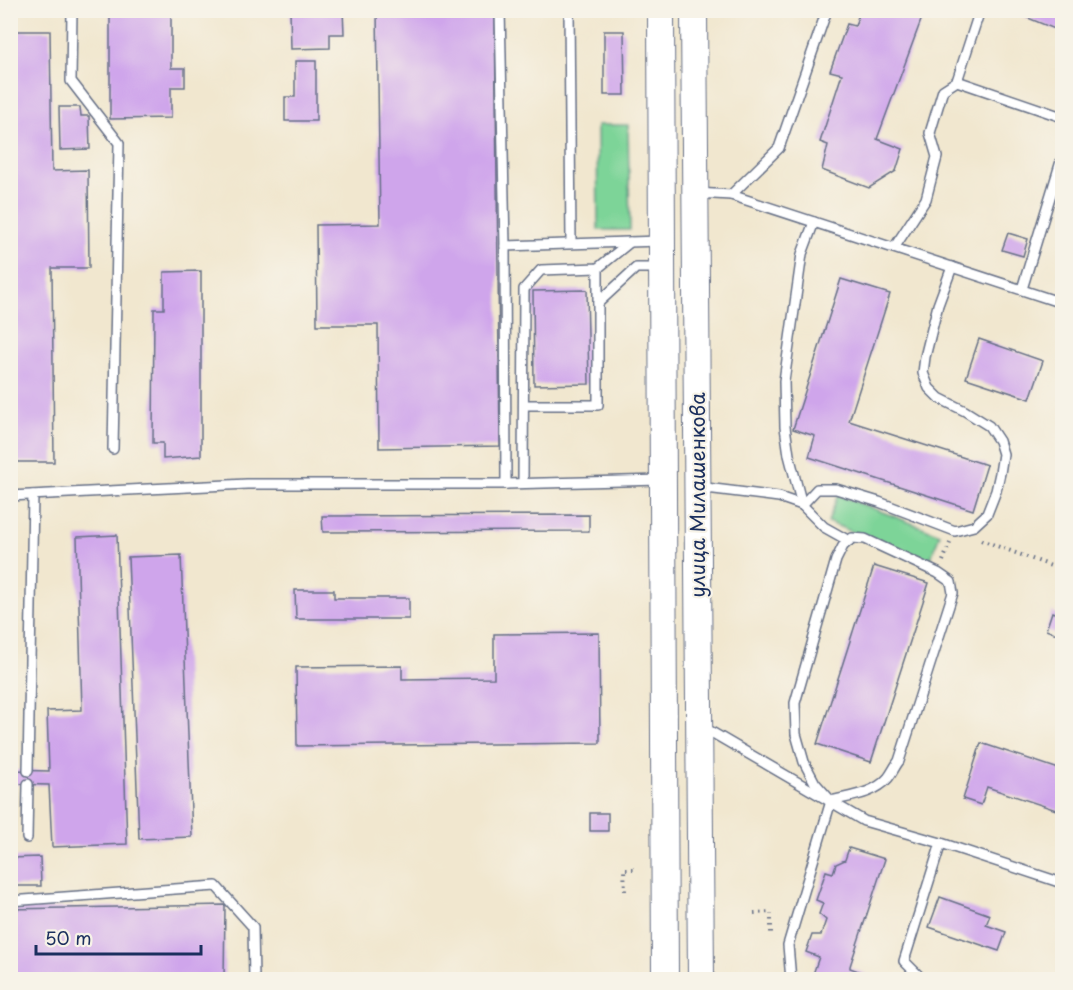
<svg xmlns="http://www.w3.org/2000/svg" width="1073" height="990" viewBox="0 0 1073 990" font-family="'Playpen Sans',sans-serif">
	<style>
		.green { fill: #7dd498; stroke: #4c827b; stroke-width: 1.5 }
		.building { fill: #cfa5eb }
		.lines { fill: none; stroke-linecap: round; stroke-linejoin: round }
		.lane-casing { stroke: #666f86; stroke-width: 12 }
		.secondary-casing { stroke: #666f86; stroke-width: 28 }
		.path { stroke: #666f86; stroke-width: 4; stroke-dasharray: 1.5 4.5; stroke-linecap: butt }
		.lane { stroke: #fff; stroke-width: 9 }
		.secondary { stroke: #fff; stroke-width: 26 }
		.labels { text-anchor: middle; stroke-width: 4.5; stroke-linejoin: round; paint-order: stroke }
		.street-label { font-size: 20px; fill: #1b2f5e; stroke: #f7f3e8 }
	</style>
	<rect width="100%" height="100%" fill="#f7f3e8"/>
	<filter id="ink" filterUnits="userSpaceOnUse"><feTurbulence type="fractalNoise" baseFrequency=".0167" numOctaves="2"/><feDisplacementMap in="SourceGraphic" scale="12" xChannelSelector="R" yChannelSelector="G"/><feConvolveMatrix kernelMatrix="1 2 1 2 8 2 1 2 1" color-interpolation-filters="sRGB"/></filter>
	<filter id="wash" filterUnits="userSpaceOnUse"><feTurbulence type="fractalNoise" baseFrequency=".008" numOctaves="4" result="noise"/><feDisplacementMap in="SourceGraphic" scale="24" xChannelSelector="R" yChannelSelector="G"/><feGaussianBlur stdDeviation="1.35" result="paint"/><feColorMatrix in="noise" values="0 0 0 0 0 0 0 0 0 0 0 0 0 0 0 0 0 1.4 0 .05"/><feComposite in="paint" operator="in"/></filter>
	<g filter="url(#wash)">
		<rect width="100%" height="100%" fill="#f1e7cf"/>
		<g class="green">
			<polygon points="628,125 630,230 598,230 597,125"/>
			<polygon points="838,495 940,534 929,563 828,522"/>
		</g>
		<g id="blocks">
			<g class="building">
				<polygon points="110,10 171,10 171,68 185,68 185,87 171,87 171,118 110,119"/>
				<polygon points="290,10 343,10 344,34 330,34 330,48 291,49"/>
				<polygon points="377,10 495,10 500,446 379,448 378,325 317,325 316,225 380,224"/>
				<polygon points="860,10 933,10 923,15 877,139 903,149 896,171 869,188 822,170 828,145 820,142 842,74 830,71 847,24 855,26"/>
				<polygon points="1011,10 1062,10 1062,32 1011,11"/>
				<polygon points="10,31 50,31 52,171 88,170 89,268 52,268 54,462 10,462"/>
				<polygon points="604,31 624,31 625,95 604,95"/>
				<polygon points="295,61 316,61 316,121 285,121 285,97 295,97"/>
				<polygon points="59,107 80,107 81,116 89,116 90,149 60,150"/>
				<polygon points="1008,233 1028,239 1023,256 1002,250"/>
				<polygon points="201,271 201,456 163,459 163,443 153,443 154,309 164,309 164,272"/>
				<polygon points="841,279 890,294 849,421 987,465 973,510 809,457 815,436 793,429"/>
				<polygon points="587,290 589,384 534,385 533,291"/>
				<polygon points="979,339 1043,361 1030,399 966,378"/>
				<polygon points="589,515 589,531 323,532 322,516"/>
				<polygon points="117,535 127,844 52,847 49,785 10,784 10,770 49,771 47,711 82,710 77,537"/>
				<polygon points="181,555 192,837 139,839 128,557"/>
				<polygon points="874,566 929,583 871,762 817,744"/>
				<polygon points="295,590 334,590 334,598 409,598 409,619 296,619"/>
				<polygon points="1052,612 1062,616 1062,636 1046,630"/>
				<polygon points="599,633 600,743 297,746 296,667 402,666 402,679 494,678 494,634"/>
				<polygon points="981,743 1062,770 1062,812 987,787 981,805 963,799"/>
				<rect x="590" y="813" width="18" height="18"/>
				<polygon points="849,848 885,859 850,966 850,968 882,980 811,980 819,957 806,952 812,935 821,935 826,920 819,914 823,903 816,900 826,871 833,873 836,864 845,860"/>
				<polygon points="40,857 41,886 10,886 10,858"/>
				<polygon points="940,897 990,915 986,925 1006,932 999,951 929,927"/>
				<polygon points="225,905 224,980 10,980 10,909"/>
			</g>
		</g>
	</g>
	<g filter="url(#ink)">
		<use href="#blocks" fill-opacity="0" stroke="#666f86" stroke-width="1.5"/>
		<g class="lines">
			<defs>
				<g id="lane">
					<polyline points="72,10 71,81 119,143 113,449"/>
					<polyline points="500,10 505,246 506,484"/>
					<polyline points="569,10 571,243"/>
					<polyline points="957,81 980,10"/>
					<polyline points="696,193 731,195 779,148 827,10"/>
					<polyline points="731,195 1062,303"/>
					<polyline points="505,246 660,241"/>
					<polyline points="894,248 926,199 937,157 930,133 943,90 957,81 1062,117"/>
					<polyline points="1022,289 1062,158"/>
					<polyline points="598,303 636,268 659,268"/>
					<polyline points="524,405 598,405 598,268"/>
					<polyline points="523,483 524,289 541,270 598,268 630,242"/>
					<polyline points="698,487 779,497 802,505 824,527 849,541"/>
					<polyline points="10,496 247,484 506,484 661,480"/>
					<polyline points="802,505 817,489 836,489 879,502 955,531 974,526 987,514 996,491 1000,473 1003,454 999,441 989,426 965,411 939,398 929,388 923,373 925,357 938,305 952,267"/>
					<polyline points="802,505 789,455 785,427 784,381 802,254 814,222"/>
					<path d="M852,538L865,539L938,573L951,582L953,593L899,761C895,766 892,773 888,778C874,794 851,796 831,801L815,783L804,762L796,734L795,703L836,560L843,546Z"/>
					<polyline points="701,726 864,821 941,843 1062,883"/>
					<polyline points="28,771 33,495"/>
					<polyline points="27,838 28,784"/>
					<polyline points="10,901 216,886 253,927 254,980"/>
					<polyline points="791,980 788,945 831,801"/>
					<polyline points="917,980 918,975 904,961 941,843"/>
				</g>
				<g id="secondary">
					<polyline points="661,10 665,980"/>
					<polyline points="694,10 701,980"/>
				</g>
			</defs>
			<use href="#lane" class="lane-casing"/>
			<use href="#secondary" class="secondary-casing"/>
			<g class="path">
				<polyline points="981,540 1062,570"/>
				<polyline points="943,561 950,543"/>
				<polyline points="625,891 624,869 635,869"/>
				<polyline points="754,913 771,912 771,935"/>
			</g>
			<use href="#lane" class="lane"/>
			<use href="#secondary" class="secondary"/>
		</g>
	</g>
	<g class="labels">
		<g class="street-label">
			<text transform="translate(698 495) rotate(-90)" y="7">улица Милашенкова</text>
		</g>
	</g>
	<rect width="1073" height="990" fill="none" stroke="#f7f3e8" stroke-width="36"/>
	<path d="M36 945v9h165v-9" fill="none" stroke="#1b2f5e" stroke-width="3"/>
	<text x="45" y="945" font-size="18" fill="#1b2f5e" stroke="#f7f3e8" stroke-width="4.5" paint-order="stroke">50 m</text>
</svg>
